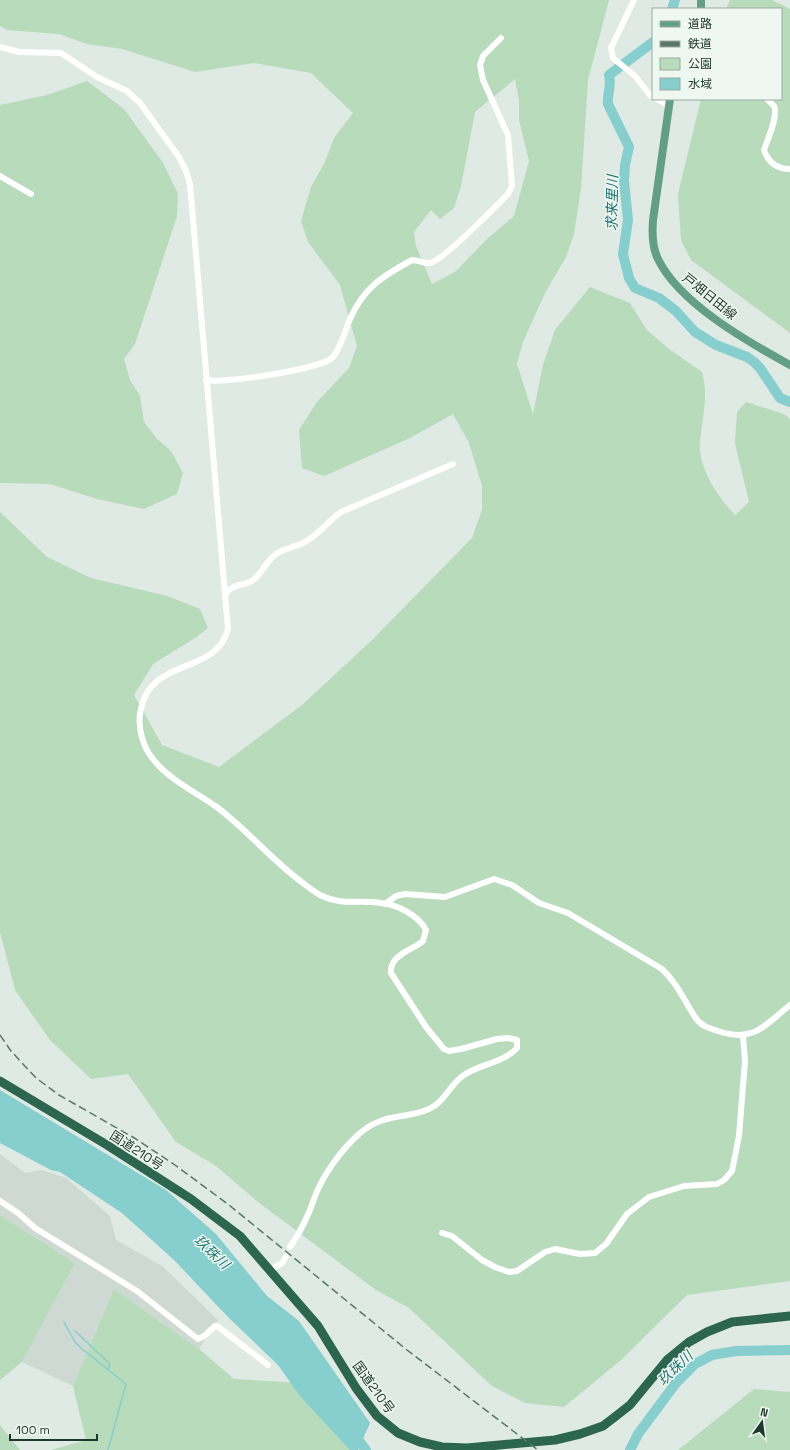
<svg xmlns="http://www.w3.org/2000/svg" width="790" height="1450" viewBox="0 0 790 1450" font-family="'Space Grotesk','Noto Sans JP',sans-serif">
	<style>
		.built { fill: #cdd9d2 }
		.green { fill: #b7dbbb; fill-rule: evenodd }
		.water { fill: #86cfce }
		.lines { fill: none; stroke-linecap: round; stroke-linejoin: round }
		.stream { stroke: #86cfce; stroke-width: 1.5 }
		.river { stroke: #86cfce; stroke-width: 10 }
		.minor { stroke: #fff; stroke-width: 6 }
		.major { stroke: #639f86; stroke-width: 8 }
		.highway { stroke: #2c6550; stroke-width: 9 }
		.rail { stroke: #5a7569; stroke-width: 1.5; stroke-dasharray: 8 4; stroke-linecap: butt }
		.labels { text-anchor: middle; stroke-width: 3; stroke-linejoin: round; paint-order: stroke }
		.street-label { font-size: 13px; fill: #20392e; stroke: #eff7f1 }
		.water-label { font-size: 14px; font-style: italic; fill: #1c7374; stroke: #eff7f1 }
	</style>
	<rect width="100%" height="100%" fill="#deeae3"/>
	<polygon class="built" points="0,1154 25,1173 41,1170 66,1178 110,1216 116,1240 162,1266 218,1320 199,1349 114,1289 73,1386 22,1362 75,1263 0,1215"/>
	<g class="green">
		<path d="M0,0H609L588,80L581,188L574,234L566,257L545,293L523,342L517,364L533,414L543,365L555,330L590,287L630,303L647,330L669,349L702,372C709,398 702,416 700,442C698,468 718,497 735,515L749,502L735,443L737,412L746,402L784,414L790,419V1281L687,1295L621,1360L564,1407L525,1403L492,1386L409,1308L376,1290L258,1202L216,1166L176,1142L128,1074L91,1079L50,1040L15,990L0,932V512L47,557L91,578L167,596L200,609L208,628L195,638L153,664L134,695L162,745L219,767L302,705L372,640L472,538L482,510V486L469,443L453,414L410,438L324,476L302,468L299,430L317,402L349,368L357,346L340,285L308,242L301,221L311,187L325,162L334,138L353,113L311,73L254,63L195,72L122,49L87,44L59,34L7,30L0,26ZM515,79L519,100V120L529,161L514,216L487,239L455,272L432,284L416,246L414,232L431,210L440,219L454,208L461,186L475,112Z"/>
		<polygon points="730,0 772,0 790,9 790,333 691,260 681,240 678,194 701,99 781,99 781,9 726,9"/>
		<polygon points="87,81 124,109 163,163 178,194 177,216 135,344 124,359 130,380 140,396 144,422 157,439 171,451 183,473 177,494 144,509 97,499 50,484 0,483 0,105 47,95"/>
		<polygon points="0,1215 75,1263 22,1362 0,1380"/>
		<polygon points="114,1289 199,1349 234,1379 304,1383 352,1450 51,1450 86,1440 73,1386"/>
		<polygon points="754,1389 790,1392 790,1450 678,1450"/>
		<polygon points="0,1425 20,1450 0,1450"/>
	</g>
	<polygon class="water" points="0,1090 166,1190 216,1234 267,1296 299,1321 370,1423 358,1450 350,1450 300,1396 278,1365 227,1316 174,1260 122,1213 60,1172 51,1170 0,1143"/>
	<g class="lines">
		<g class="stream">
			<polyline points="64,1322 75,1342 81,1348 126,1384 108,1450"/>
			<polyline points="75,1331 110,1364 108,1369"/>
		</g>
		<g class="river">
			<polyline points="672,9 675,0"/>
			<path d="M653,42L609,75C612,85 607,94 608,104L629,147L625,165L624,181L628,220L623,254L629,278L635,288L659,298L676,311L695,332L716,345L747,357L754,362L760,368L780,398L790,402"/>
			<polyline points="353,1433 366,1450"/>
			<polyline points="630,1450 638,1434 676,1383 695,1364 712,1355 736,1351 790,1350"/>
		</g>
		<g class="minor">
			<polyline points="634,0 611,48 613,58 635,76 649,94 653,97"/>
			<path d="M0,47L19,52L61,53L97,77L127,91L140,103L179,157L186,171L190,184L228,629C216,677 148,655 140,714C138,729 143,747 153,759C170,781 196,792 218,808C247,830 270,858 299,880C306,885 314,892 322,896C343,906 359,899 381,903C398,905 418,915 426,930L423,941C413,950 389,955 391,973L426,1027L444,1049L449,1051L461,1049L497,1039L508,1038L517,1040V1048C503,1063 480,1064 464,1075C450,1084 445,1102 429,1109C404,1120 384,1112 359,1134C341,1150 322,1176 314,1199C308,1217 301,1231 290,1247"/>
			<polyline points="657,99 669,106"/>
			<path d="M767,99C769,101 772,104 774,106C779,115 767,141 764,150C768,162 777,169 790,169"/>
			<polyline points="0,176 31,194"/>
			<path d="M206,380C222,384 323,369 333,357C341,347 345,331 350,319C364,287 383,276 412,260C418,260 425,264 430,263C444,260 495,207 508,194L512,186L508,135L483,80L480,65L483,56L501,38"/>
			<path d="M225,596C230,583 243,587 253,580C263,573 265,562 275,555C283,548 293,548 303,543C317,537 328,521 341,512L453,464"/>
			<path d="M385,904L396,896L405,894L445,897L494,879L512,885L539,903L568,913L662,969C677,983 684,1000 695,1017C701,1026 708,1028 718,1031C753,1043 764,1026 790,1005"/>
			<polyline points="0,1201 18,1213 35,1228 137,1291 198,1339 204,1336 215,1326 217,1326 268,1365"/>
			<polyline points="442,1233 452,1236 482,1260 495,1267 509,1272 517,1271 545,1252 555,1249 580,1254 595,1253 606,1244 627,1214 649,1197 684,1186 717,1184 724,1180 732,1171 739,1136 745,1061 743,1036"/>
			<polyline points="270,1270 282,1263 287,1255"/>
		</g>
		<g class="major">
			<polyline points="701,9 701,0"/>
			<path d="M670,99L653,220C652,233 652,247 658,259C679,303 748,342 790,365"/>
		</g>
		<polyline class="highway" points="0,1081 107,1145 191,1199 240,1236 318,1326 356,1388 377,1416 398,1433 420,1442 442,1447 467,1448 555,1440 580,1434 603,1426 616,1416 630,1405 667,1360 689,1342 707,1332 732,1322 790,1316"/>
		<polyline class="rail" points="0,1035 11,1051 36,1078 59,1095 136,1139 175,1165 229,1205 407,1350 538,1450"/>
	</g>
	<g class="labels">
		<g class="street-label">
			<text transform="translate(710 296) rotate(39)" y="5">戸畑日田線</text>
			<text transform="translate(137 1150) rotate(33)" y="5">国道210号</text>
			<text transform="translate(374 1387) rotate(54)" y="5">国道210号</text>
		</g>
		<g class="water-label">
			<text transform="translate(612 203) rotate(-89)" y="5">求来里川</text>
			<text transform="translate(212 1252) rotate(43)" y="5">玖珠川</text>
			<text transform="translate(675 1368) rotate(-44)" y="5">玖珠川</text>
		</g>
	</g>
	<rect x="652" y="8" width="130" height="92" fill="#eff7f1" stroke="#9caba3"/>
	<rect x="660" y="21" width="20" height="6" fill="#639f86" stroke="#9caba3"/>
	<text x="688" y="28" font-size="12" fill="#20392e">道路</text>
	<rect x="660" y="41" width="20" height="6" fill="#5a7569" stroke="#9caba3"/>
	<text x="688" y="48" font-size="12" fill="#20392e">鉄道</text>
	<rect x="660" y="58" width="20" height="12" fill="#b7dbbb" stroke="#9caba3"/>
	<text x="688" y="68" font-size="12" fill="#20392e">公園</text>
	<rect x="660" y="78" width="20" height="12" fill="#86cfce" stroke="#9caba3"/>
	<text x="688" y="88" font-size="12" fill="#20392e">水域</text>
	<g transform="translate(762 1422) rotate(14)" stroke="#eff7f1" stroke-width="3" paint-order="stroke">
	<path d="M0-3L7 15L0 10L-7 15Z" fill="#20392e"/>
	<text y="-6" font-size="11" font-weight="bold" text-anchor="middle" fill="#20392e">N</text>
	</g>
	<path d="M10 1434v6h87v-6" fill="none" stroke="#20392e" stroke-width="2"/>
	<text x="16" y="1434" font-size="12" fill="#20392e" stroke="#eff7f1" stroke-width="3" paint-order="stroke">100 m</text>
</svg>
